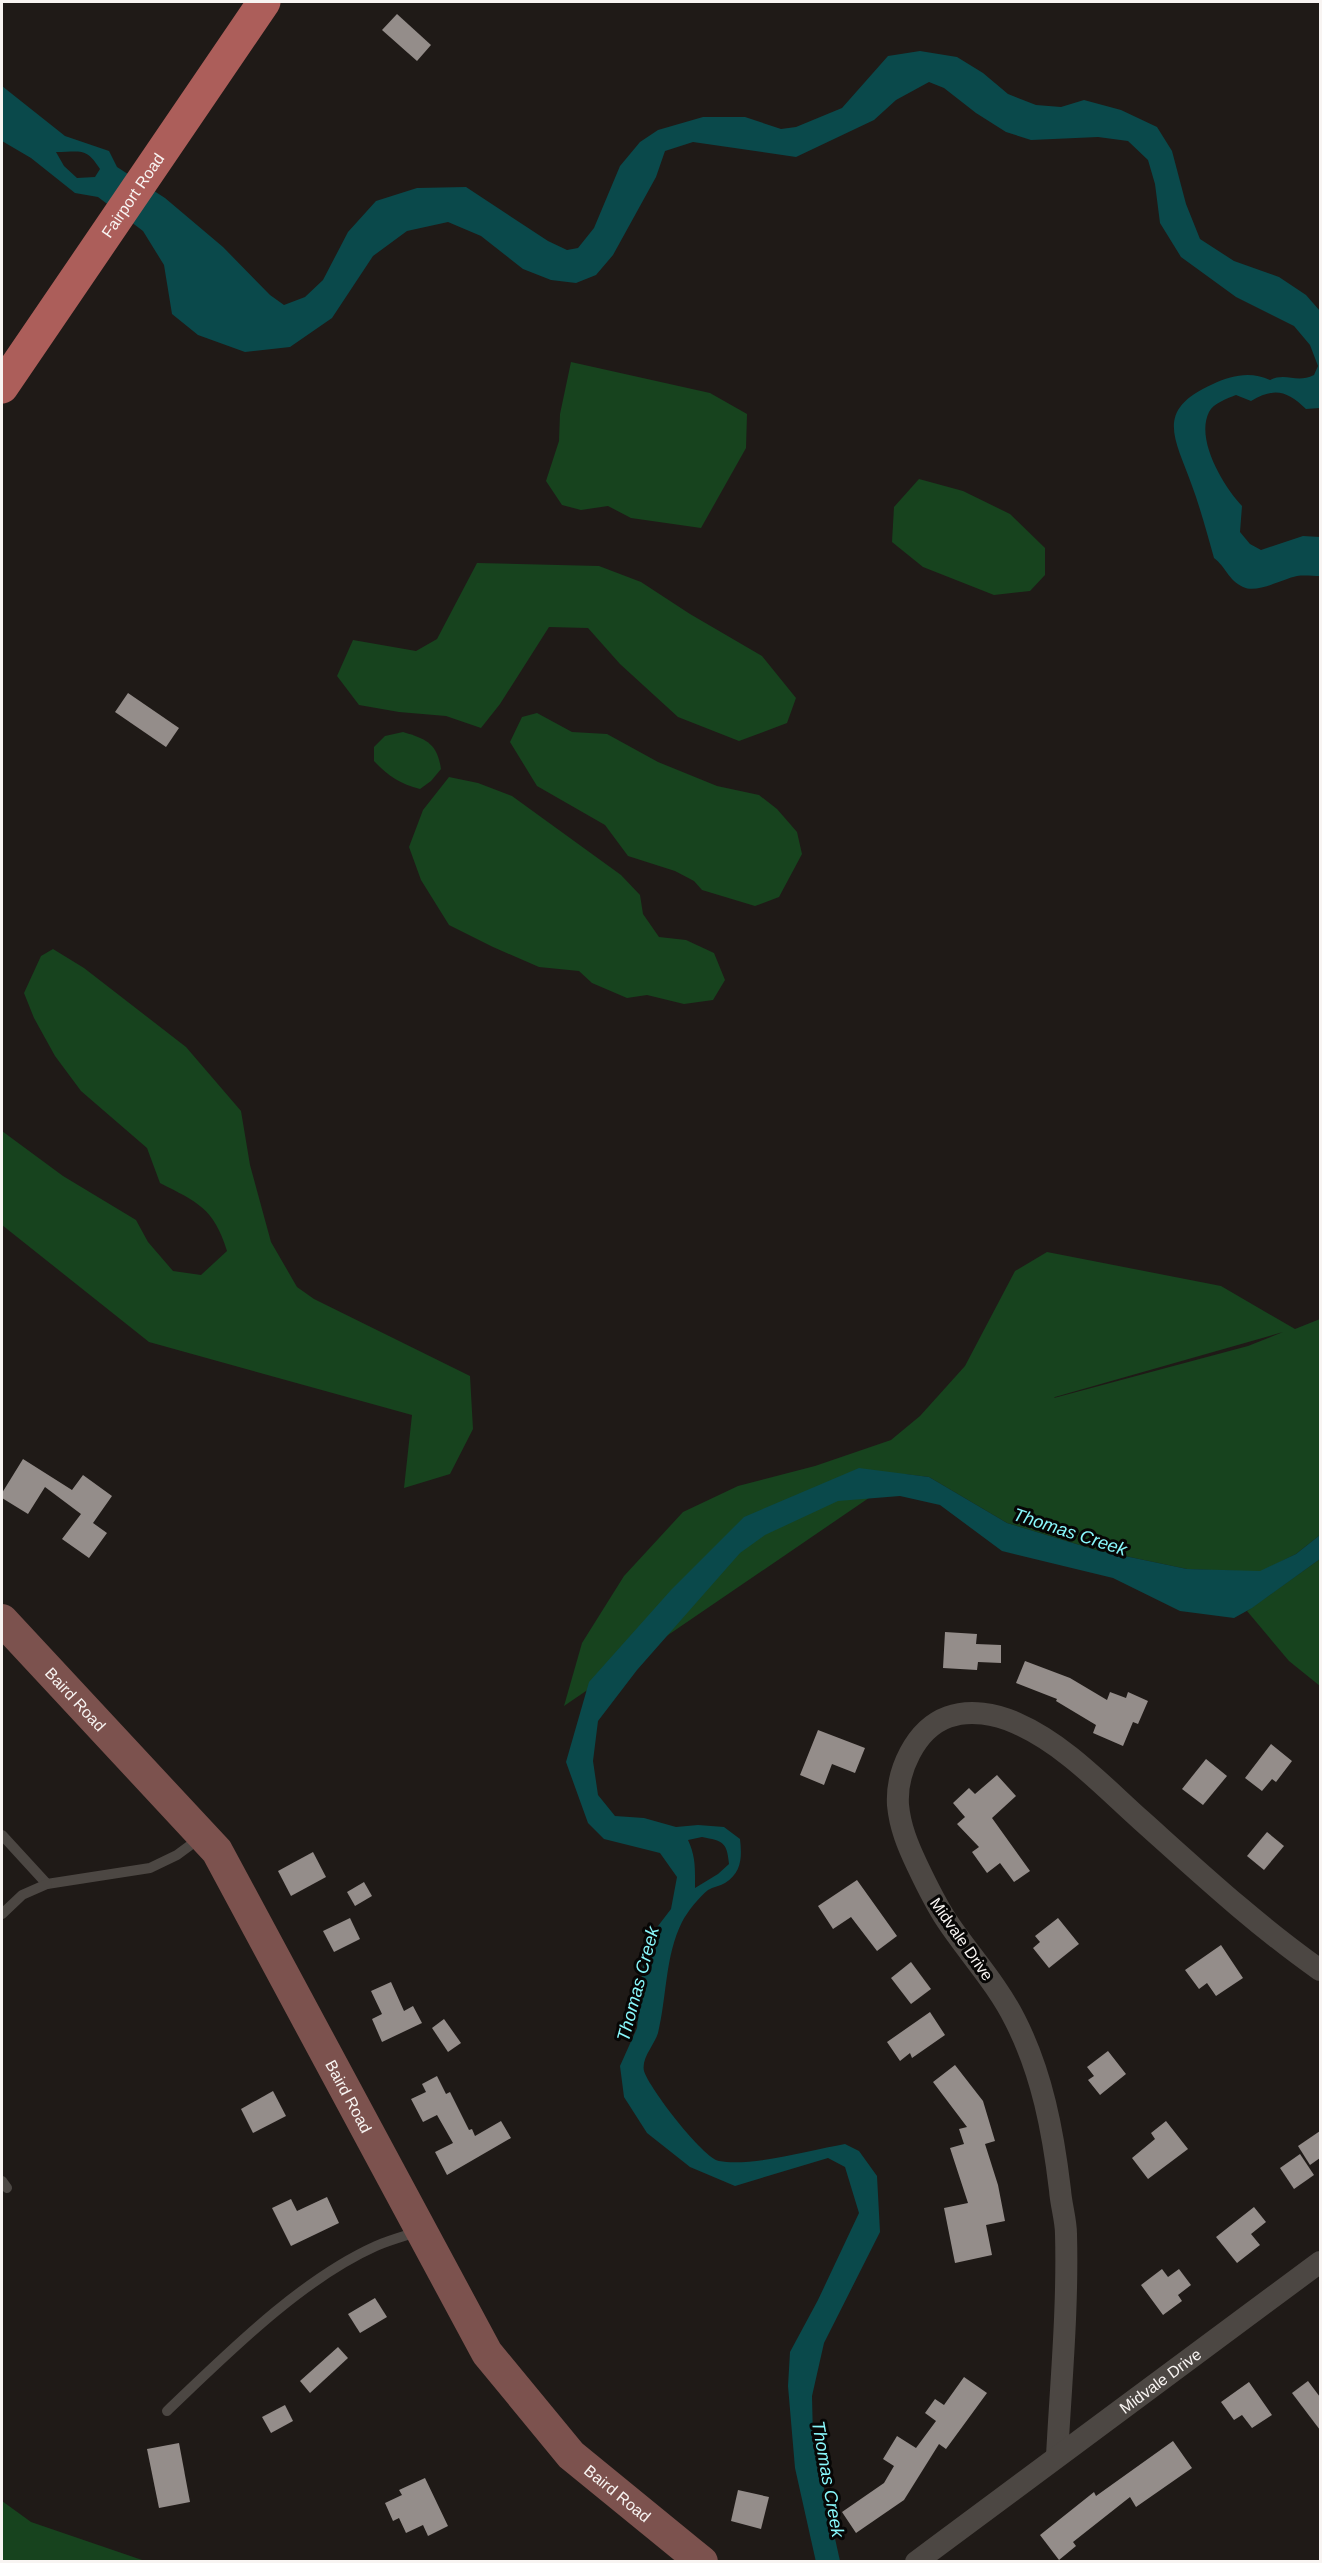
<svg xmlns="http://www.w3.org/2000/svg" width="1322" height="2563" viewBox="0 0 1322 2563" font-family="Arial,sans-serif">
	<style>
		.green { fill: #17431e; fill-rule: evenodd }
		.water { fill: #0a494b; fill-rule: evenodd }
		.building { fill: #948d8a }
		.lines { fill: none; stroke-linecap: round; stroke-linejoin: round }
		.lane { stroke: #4c4743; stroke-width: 10 }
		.street { stroke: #4c4743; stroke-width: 22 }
		.secondary { stroke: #7c524e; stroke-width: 32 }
		.primary { stroke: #ac5e5a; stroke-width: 33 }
		.labels { text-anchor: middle; stroke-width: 6; stroke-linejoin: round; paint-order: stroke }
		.street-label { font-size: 16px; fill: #f8f4f2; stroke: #070605 }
		.water-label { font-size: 18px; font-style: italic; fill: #89f8fc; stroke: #070605 }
	</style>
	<rect width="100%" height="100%" fill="#1f1a17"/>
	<g class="green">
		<polygon points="571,362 710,393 747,414 746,448 701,528 631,518 608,506 581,510 562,505 546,481 559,441 560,414"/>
		<polygon points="919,479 963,491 1010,514 1045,548 1045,575 1030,591 994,595 923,567 892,542 894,507"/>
		<polygon points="477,563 599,566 641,582 690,614 762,656 796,698 787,723 739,741 678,717 620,664 588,628 549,627 500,704 481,728 446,716 399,712 359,705 337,676 353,640 416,651 437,639"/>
		<polygon points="537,713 572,732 607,734 658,762 717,786 759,795 777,809 797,832 802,854 779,897 755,906 702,890 694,881 675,871 628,856 605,825 537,786 510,742 522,717"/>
		<path d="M403,732C426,739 437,743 441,769L431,781L420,789C400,784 388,776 374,761V747L385,736Z"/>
		<polygon points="449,777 478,783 512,796 621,875 640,895 643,914 659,937 686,940 714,953 725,980 713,1000 684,1004 647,995 627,998 592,983 579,971 539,967 493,947 449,925 421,880 409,847 423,810"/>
		<path d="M53,949L84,968L186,1047L241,1111L250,1165L271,1242L297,1287L314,1299L470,1376L473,1429L450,1474L404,1488L412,1415L149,1342L2,1225V1131L63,1176L136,1220L148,1242L173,1271L201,1275L227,1251C214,1208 197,1202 160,1183L147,1148L81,1091L55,1056L34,1018L24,993L41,956Z"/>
		<path d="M1047,1252L1221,1286L1295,1329L1320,1319V1535L1296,1554L1260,1572L1187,1569L1096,1550L1007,1523L929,1477L904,1474L564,1706L582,1643L624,1576L683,1512L738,1486L815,1466L891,1440L920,1416L965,1366L1015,1271ZM1283,1332L1248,1346L1054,1398L1055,1397Z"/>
		<polygon points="1320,1559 1320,1686 1289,1661 1247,1611"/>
		<polygon points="2,2501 31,2522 145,2561 2,2561"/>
	</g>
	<g class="water">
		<path d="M920,51L957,57L983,73L1008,94L1036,105L1061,107L1084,100L1121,110L1157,127L1172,151L1186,204L1200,239L1234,261L1279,277L1306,295L1320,311V408L1306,409C1287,391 1275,387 1251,401L1236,395C1226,399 1214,403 1209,412C1195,440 1224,487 1242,506L1240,532L1250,544L1261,550L1303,536L1320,537V576C1313,576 1304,575 1297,576C1282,579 1257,594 1243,587C1228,580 1226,567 1214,558C1207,533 1200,507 1191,483C1175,438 1154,410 1213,384C1232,375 1251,371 1270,380C1287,372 1296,384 1314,375L1318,366L1310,345L1294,326L1236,297L1181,257L1160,223L1155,184L1148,160L1128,141L1098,137L1031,140L1006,132L976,113L944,88L929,82L896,100L874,120L796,157L693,142L665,151L656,177L613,255L596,275L576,283L551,280L523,269L481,236L448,222L407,231L373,256L332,318L290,347L245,352L198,335L172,314L164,265L143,231L98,197L75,193L31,158L2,141V86L65,136L109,151L117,167L165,198L223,247L270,295L284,305L305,297L323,280L348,232L376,201L417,188L466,187L548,241L567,250L578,248L594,228L620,166L640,142L658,130L703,117H745L781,129L796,127L842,108L888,56ZM56,152C81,152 86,147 100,169L95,177L77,178L64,166Z"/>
		<path d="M859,1468L929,1477L1007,1523L1096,1550L1187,1569L1260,1571L1296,1554L1320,1535V1559L1252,1608L1234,1618L1180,1611L1113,1578L1002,1551L940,1505L900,1496L838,1501L765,1535L740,1553L637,1670L598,1721L593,1761L598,1795L615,1816L644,1818L676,1827L698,1825L724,1827L740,1839C742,1857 742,1872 725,1883C720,1886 713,1887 708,1890C700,1896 687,1912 682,1922C665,1956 667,1996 658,2033C655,2044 641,2058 644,2071C649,2088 703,2158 719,2161C752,2167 811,2150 845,2144L859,2151L877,2176L880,2232L824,2343L812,2396L813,2439L840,2561L816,2562L795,2468L788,2386L790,2352L818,2300L859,2213L845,2167L828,2158L735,2186L690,2167L647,2133L624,2097L620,2066L637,2028L645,1943L671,1909L677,1877L660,1853L604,1839L588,1823L566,1762L589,1682L671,1590L744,1517ZM702,1837C723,1841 727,1842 729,1864L718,1874L695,1888C695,1870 696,1857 688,1840Z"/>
	</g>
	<g class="building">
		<polygon points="397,14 431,45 417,61 382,30"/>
		<polygon points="128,693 179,728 166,747 115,712"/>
		<polygon points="23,1459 72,1490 83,1475 112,1496 93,1523 107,1533 89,1558 62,1539 81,1514 45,1487 28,1514 2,1498 2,1493"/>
		<polygon points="945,1632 977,1634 976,1644 1001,1645 1001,1663 978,1662 977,1670 943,1668"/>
		<polygon points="1025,1661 1070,1678 1107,1700 1110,1692 1126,1698 1128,1692 1148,1701 1138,1724 1133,1722 1123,1746 1093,1733 1096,1725 1056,1701 1057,1699 1016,1683"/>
		<polygon points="818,1730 865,1748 855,1773 832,1764 824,1785 800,1775"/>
		<polygon points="1271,1744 1292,1761 1276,1782 1272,1779 1262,1791 1245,1778"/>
		<polygon points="1206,1759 1227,1776 1203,1805 1182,1789"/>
		<polygon points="997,1775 1016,1796 992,1818 1030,1871 1014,1882 1000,1863 987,1873 972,1852 979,1847 957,1824 965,1817 953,1803 969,1788 975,1794"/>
		<polygon points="1267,1832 1284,1846 1264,1870 1247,1856"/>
		<polygon points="313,1852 326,1877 291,1896 278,1871"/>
		<polygon points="857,1880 897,1936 877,1951 851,1917 833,1929 818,1906"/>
		<polygon points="364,1882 372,1896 355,1906 347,1892"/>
		<polygon points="350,1918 360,1939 334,1952 323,1931"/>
		<polygon points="1058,1918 1079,1944 1049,1968 1033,1948 1040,1942 1035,1936"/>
		<polygon points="1221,1945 1243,1978 1216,1996 1207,1983 1199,1989 1185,1970"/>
		<polygon points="911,1962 931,1989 911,2004 891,1978"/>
		<polygon points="391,1982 404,2011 413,2006 422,2023 382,2042 372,2019 382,2014 371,1991"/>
		<polygon points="930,2012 945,2035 912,2058 910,2053 900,2061 887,2042"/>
		<polygon points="444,2019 461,2043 448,2052 432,2028"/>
		<polygon points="1108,2051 1126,2074 1100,2095 1088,2080 1094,2076 1087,2067"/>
		<polygon points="955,2065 983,2101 995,2141 985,2144 998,2185 1005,2221 986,2225 992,2255 955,2263 944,2208 968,2203 950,2148 964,2144 959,2129 967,2127 933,2082"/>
		<polygon points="437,2076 446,2094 450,2092 469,2130 472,2129 475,2136 501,2121 511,2138 447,2175 435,2152 453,2143 437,2115 423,2122 411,2099 426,2092 422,2084"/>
		<polygon points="273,2091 286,2116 253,2133 241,2109"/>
		<polygon points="1166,2121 1188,2149 1148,2179 1132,2158 1155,2139 1151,2133"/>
		<polygon points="1320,2131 1320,2158 1310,2165 1298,2146"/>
		<polygon points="1300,2154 1314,2175 1294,2189 1280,2168"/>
		<polygon points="327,2197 339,2223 291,2246 272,2208 291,2199 297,2211"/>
		<polygon points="1254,2207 1266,2222 1251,2234 1260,2245 1237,2263 1216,2237"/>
		<polygon points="1162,2269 1168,2277 1179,2269 1191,2285 1178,2295 1182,2301 1163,2315 1141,2285"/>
		<polygon points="375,2298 387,2317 360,2333 348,2314"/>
		<polygon points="338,2347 348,2358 310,2393 300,2381"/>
		<polygon points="964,2377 987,2393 946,2449 939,2444 904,2500 856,2533 842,2512 884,2483 894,2466 883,2459 897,2436 916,2448 936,2421 925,2413 935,2399 944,2405"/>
		<polygon points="1308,2381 1320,2397 1320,2430 1292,2393"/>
		<polygon points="1249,2382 1272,2415 1252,2428 1242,2415 1234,2420 1221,2402"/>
		<polygon points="285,2405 293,2421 271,2433 262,2417"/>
		<polygon points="1173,2441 1192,2468 1136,2507 1130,2497 1073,2542 1076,2546 1059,2560 1040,2535 1094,2492 1096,2496"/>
		<polygon points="179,2443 190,2502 159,2508 147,2449"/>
		<polygon points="425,2478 448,2526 428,2536 423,2525 406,2533 399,2518 393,2521 385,2503 402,2495 399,2490"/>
		<polygon points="738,2490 769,2497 761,2529 731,2521"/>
	</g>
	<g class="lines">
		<g class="lane">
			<polyline points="2,1835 47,1884 150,1868 177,1855 200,1838"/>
			<polyline points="2,1914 22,1895 47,1884"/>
			<polyline points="2,2181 7,2188"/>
			<path d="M167,2411C227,2354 300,2280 376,2246C390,2240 405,2236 420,2231"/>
		</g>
		<g class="street">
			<path d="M1057,2456C1061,2382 1068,2308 1066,2234C1066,2220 1061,2205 1060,2190C1053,2131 1042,2073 1015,2020C997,1984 969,1954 947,1921C935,1903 926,1884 917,1865C908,1846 900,1827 898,1805C896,1772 915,1729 948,1717C970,1709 996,1714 1016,1723C1064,1744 1102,1785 1141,1820C1199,1872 1256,1925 1320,1970"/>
			<path id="s1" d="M916,2562L1320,2262"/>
		</g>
		<path class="secondary" id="s2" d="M2,1620L217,1851L487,2353L571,2455L702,2562"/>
		<path class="primary" id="s3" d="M2,387L264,2"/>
	</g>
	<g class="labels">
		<g class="street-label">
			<text dy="6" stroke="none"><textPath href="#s3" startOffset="232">Fairport Road</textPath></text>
			<text dy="6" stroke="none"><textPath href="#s2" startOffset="108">Baird Road</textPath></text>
			<text transform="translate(962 1939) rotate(55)" y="6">Midvale Drive</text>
			<text dy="6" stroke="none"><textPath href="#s2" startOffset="594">Baird Road</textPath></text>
			<text dy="6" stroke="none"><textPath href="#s1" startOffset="304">Midvale Drive</textPath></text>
			<text dy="6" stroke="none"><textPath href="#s2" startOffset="1078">Baird Road</textPath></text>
		</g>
		<g class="water-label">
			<text transform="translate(1070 1532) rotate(18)" y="6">Thomas Creek</text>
			<text transform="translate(638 1984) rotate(-75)" y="6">Thomas Creek</text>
			<text transform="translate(828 2479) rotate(80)" y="6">Thomas Creek</text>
		</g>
	</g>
	<rect width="1322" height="2563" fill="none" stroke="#f8f4f2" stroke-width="6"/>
</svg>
